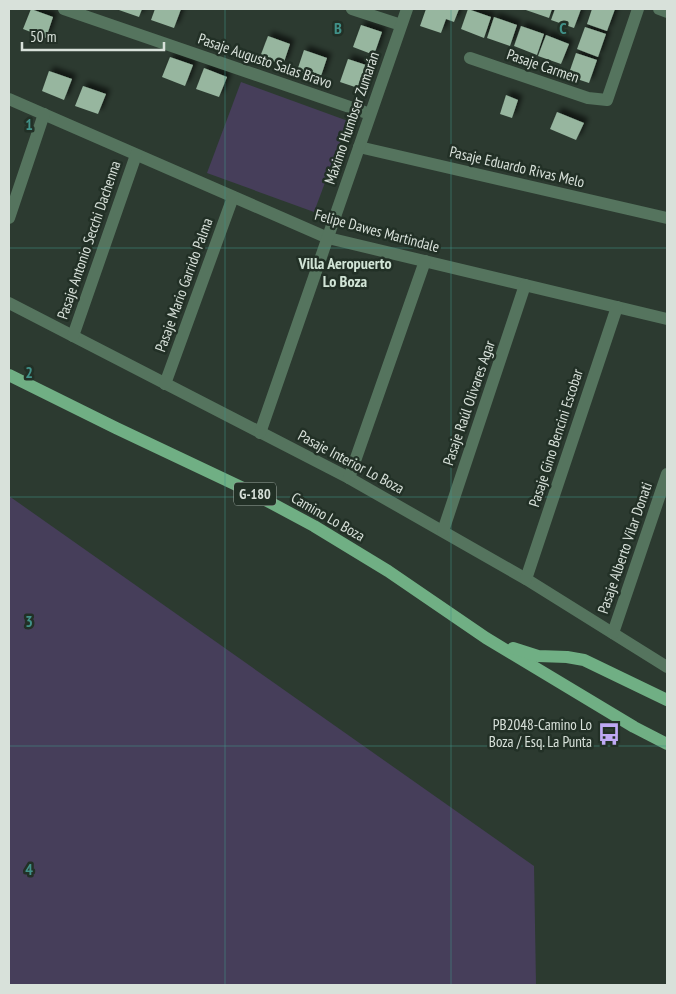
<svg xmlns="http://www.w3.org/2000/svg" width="676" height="994" viewBox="0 0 676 994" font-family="'PT Sans Narrow',sans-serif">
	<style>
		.green { fill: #463e5a }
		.building { fill: #97b69f; filter: url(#shadow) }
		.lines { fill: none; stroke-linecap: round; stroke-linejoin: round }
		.minor { stroke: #55745e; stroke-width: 12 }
		.primary { stroke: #70af84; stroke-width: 12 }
		.grid { fill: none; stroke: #419189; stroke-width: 1; stroke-opacity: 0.55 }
		.labels { text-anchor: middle; stroke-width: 5; stroke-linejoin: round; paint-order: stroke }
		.shield { fill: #223026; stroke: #a1aca4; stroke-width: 1 }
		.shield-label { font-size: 14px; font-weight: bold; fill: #d8e1da }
		.street-label { font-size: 15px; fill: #d8e1da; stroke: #223026 }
		.poi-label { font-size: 15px; fill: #d8e1da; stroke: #223026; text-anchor: end }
		.neighbourhood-label { font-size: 16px; font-weight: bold; fill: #d1e4d6; stroke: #223026 }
		.grid-label { font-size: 16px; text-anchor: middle; font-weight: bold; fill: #419189; stroke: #223026; stroke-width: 5; stroke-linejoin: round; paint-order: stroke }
	</style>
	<defs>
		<filter id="shadow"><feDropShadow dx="4.5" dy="-4.5" stdDeviation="2.5" flood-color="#0009"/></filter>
	</defs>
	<rect width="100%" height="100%" fill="#2c3a30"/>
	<g class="green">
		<polygon points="241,82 348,121 314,212 207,173"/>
		<polygon points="9,496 534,866 536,985 9,985"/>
	</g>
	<g class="building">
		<polygon points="31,9 53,17 46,38 23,29"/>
		<polygon points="116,9 142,9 139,17"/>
		<polygon points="155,9 181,9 174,28 151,20"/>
		<polygon points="426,9 459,9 454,22 446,19 441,33 420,26"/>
		<polygon points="468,9 491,17 484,38 461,29"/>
		<polygon points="523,9 552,9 549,18"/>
		<polygon points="555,9 581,9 574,28 551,20"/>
		<polygon points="592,9 615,9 607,31 587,24"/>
		<polygon points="494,17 517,25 510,46 487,38"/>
		<polygon points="361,25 382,32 374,55 353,47"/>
		<polygon points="521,26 544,34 537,55 514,46"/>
		<polygon points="585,27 606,34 598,57 577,49"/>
		<polygon points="546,35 569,44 561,64 538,56"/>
		<polygon points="268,36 290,44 283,65 260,57"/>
		<polygon points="304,50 327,58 320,79 297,71"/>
		<polygon points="576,53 597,60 589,83 568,76"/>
		<polygon points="170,57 193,65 185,86 162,77"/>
		<polygon points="348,59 369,66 361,89 340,82"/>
		<polygon points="204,68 227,77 219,97 196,89"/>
		<polygon points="49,71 72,79 64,100 42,91"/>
		<polygon points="83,86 106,94 98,114 75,106"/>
		<polygon points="506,95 518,100 512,118 500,114"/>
		<polygon points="557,112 584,123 576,140 550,129"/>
	</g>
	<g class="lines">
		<g class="minor">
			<polyline points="64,9 370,114"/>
			<polyline points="352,9 401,25"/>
			<polyline points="659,9 667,12"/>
			<polyline points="470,58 588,98 607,100 638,9"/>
			<polyline points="9,99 328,238 667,319"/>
			<polyline points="359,147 667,218"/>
			<polyline points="9,218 44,114"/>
			<polyline points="9,303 349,478 526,579 667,667"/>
			<polyline points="73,336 136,155"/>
			<polyline points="165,384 233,197"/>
			<polyline points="260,433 407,9"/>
			<polyline points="349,478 425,261"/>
			<polyline points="443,531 525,285"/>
			<polyline points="526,579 617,307"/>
			<polyline points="613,633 667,474"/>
		</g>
		<g class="primary">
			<polyline points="9,375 116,428 245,489 314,526 388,571 486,638 634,727 667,744"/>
			<polyline points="513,648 538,656 567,657 584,660 667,700"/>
		</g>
	</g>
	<path class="grid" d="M225,9V985M451,9V985M9,248H667M9,497H667M9,746H667"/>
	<defs>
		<symbol id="bus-bare" viewBox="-9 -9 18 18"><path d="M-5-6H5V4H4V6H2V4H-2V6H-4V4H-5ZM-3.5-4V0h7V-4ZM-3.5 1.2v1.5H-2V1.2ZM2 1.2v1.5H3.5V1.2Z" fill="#bfa9f4" stroke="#223026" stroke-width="2.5" paint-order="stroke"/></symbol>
	</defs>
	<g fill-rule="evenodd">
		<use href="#bus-bare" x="593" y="718" width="32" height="32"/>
	</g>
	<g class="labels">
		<rect class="shield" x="234" y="482.5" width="42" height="23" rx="4"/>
		<g class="shield-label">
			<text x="255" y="499">G-180</text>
		</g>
		<g class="street-label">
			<text transform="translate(265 61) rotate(19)" y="5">Pasaje Augusto Salas Bravo</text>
			<text transform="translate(543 66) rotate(19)" y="5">Pasaje Carmen</text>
			<text transform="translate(352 118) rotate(-71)" y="5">Máximo Humbser Zumarán</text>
			<text transform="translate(517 167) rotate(13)" y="5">Pasaje Eduardo Rivas Melo</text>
			<text transform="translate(377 231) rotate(15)" y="5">Felipe Dawes Martindale</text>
			<text transform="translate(89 240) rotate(-71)" y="5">Pasaje Antonio Secchi Dachenna</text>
			<text transform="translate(184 285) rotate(-70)" y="5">Pasaje Mario Garrido Palma</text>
			<text transform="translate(469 403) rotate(-71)" y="5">Pasaje Raúl Olivares Agar</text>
			<text transform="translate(556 438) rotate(-72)" y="5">Pasaje Gino Bencini Escobar</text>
			<text transform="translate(351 462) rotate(28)" y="5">Pasaje Interior Lo Boza</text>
			<text transform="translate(328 517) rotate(30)" y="5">Camino Lo Boza</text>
			<text transform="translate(625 548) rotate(-71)" y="5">Pasaje Alberto Vilar Donati</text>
		</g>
		<g class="poi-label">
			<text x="592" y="730">PB2048-Camino Lo<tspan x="592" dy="17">Boza / Esq. La Punta</tspan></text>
		</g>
		<g class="neighbourhood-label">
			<text x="345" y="269">Villa Aeropuerto<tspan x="345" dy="18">Lo Boza</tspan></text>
		</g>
	</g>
	<g class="grid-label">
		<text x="338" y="34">B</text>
		<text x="563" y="34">C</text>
		<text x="29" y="130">1</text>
		<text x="29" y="378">2</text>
		<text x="29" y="627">3</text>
		<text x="29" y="875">4</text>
	</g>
	<rect width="676" height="994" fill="none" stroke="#d8e1da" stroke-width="20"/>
	<path d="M22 42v8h142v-8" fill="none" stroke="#d8e1da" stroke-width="2.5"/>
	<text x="30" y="42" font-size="15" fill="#d8e1da" stroke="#223026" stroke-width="4" paint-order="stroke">50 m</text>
</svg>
